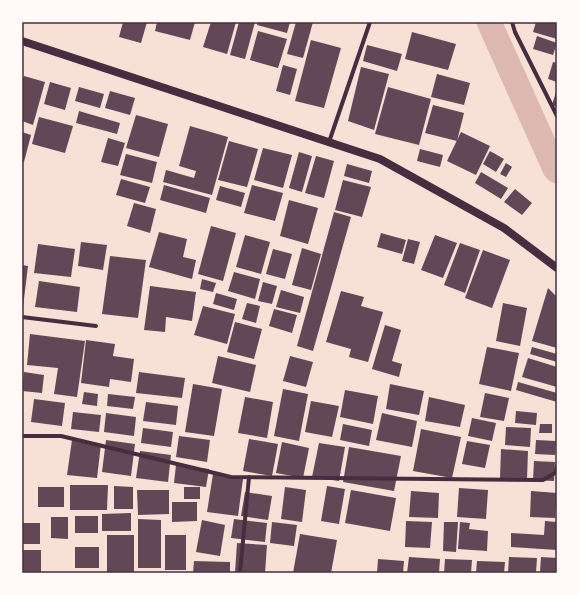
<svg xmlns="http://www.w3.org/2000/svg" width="579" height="595" viewBox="0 0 579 595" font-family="'Times New Roman',serif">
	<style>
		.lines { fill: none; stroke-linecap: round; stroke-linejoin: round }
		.canal { stroke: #dcb8b0; stroke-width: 25 }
		.building { fill: #644757 }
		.minor { stroke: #4a2c40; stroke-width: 4 }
		.secondary { stroke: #4a2c40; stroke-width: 8 }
		.neatline { fill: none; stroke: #4a2c40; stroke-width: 1.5 }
	</style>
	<rect width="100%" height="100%" fill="#f7e1d7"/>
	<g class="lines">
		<polyline class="canal" points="489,22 555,169 557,171"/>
	</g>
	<g class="building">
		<polygon points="123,22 147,22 141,43 119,37"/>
		<polygon points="157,22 195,22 190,40 155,31"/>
		<polygon points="211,22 236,22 227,54 203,47"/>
		<polygon points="239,22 255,22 245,59 230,55"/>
		<polygon points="258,22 290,22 287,33 257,25"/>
		<polygon points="296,22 313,22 303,58 287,54"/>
		<polygon points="536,22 557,22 557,39 533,32"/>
		<polygon points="258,31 287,39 278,68 250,60"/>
		<polygon points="412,32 456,44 448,70 405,59"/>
		<polygon points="537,36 557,43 553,55 533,49"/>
		<polygon points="311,40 341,48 324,108 295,101"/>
		<polygon points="367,45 402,54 397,71 363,61"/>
		<polygon points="553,62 557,63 557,82 548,79"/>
		<polygon points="283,65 297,69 290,95 276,91"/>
		<polygon points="361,67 389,74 374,130 348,121"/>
		<polygon points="437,74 470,83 464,105 431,97"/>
		<polygon points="24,76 45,82 33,125 22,121 22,82"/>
		<polygon points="50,82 71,88 65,110 44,104"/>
		<polygon points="79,87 104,94 100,108 75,101"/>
		<polygon points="388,87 431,99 419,145 375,134"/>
		<polygon points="557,89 557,107 552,105"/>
		<polygon points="110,91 135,98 130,115 105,108"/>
		<polygon points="433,105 464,113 457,141 425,133"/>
		<polygon points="79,111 120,123 117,134 76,123"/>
		<polygon points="136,115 168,124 159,157 126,148"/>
		<polygon points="39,117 73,126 65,153 32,144"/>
		<polygon points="190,126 228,137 212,195 163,182 166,170 194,178 196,171 179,166"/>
		<polygon points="22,132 31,135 24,162 22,162"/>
		<polygon points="461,132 490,146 476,175 447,161"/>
		<polygon points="108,138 125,143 118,166 101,162"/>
		<polygon points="229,141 258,149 247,187 218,180"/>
		<polygon points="263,148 292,155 283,188 254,180"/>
		<polygon points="420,149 443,155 440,167 417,161"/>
		<polygon points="490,151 504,159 496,172 483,164"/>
		<polygon points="299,152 312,156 302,192 289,188"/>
		<polygon points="126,154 157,162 152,183 120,175"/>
		<polygon points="316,156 334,161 324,198 305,193"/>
		<polygon points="506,163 512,167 506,177 500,174"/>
		<polygon points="347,164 372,171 369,183 344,176"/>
		<polygon points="481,172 508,188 501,199 475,183"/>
		<polygon points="121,179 150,187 145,203 116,195"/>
		<polygon points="343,180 371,187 362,217 335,210"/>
		<polygon points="164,185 210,198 206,213 160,200"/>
		<polygon points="252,185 283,193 275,221 244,213"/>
		<polygon points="220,186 245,193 241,207 216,200"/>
		<polygon points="515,189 532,203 522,215 504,202"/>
		<polygon points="289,200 318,208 308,244 280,236"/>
		<polygon points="134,203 156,209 150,233 127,226"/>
		<polygon points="334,212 351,217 313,351 297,346"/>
		<polygon points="211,226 236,233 223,281 198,274"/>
		<polygon points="159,232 187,239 183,257 196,260 192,279 149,267"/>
		<polygon points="381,233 406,240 402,254 377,247"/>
		<polygon points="245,235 270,242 261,274 236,267"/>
		<polygon points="435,235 457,243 443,278 421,270"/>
		<polygon points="408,239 420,242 414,264 402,261"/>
		<polygon points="81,242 107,245 103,270 78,266"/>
		<polygon points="460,243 480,250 465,293 444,285"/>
		<polygon points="38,244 75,249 71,277 34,273"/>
		<polygon points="302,248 321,254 311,290 292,285"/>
		<polygon points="273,249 292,254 285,279 266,274"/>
		<polygon points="483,250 510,260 492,308 465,298"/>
		<polygon points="110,256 146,260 138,318 102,314"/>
		<polygon points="22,265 28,266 23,307 22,307"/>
		<polygon points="234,272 260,279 255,299 228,291"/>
		<polygon points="202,279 216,283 213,292 200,289"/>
		<polygon points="39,281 80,287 77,312 35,307"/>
		<polygon points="263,282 277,286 272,304 258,301"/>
		<polygon points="150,286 196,292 192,321 166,317 165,332 144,330"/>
		<polygon points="548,288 557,297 557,348 532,341"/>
		<polygon points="281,290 304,297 300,313 276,307"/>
		<polygon points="341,291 364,297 361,306 383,312 368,362 349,357 351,349 326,342"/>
		<polygon points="216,293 237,299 234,310 213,304"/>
		<polygon points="247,303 260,306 256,323 242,319"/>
		<polygon points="503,303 527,308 520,346 496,341"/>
		<polygon points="203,306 235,314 227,344 194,335"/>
		<polygon points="274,309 297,315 292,333 269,326"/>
		<polygon points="235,322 262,329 254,359 227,352"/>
		<polygon points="385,325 401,330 392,361 402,364 399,377 372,369"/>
		<polygon points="30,334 85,341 77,397 54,394 58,368 27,365"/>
		<polygon points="86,340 115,344 113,356 134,359 131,382 110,379 109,387 81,383"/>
		<polygon points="487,347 519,353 511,391 479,384"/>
		<polygon points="532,347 557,354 557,362 530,354"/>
		<polygon points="218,356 256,365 250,392 212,383"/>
		<polygon points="290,356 313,362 306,387 283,381"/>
		<polygon points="528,358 557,367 557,387 522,377"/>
		<polygon points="24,372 44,375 42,393 22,391"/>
		<polygon points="139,372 185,378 182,398 136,393"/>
		<polygon points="518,382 557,393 557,402 516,390"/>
		<polygon points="193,384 222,389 214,436 185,432"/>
		<polygon points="390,384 424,391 419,415 386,409"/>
		<polygon points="283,389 308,394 299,441 274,436"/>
		<polygon points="345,390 378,396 373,424 340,417"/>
		<polygon points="84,392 98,394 97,406 82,404"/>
		<polygon points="485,393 509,398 504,421 480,417"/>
		<polygon points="108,394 135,397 133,409 107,406"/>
		<polygon points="245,397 273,402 267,438 238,433"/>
		<polygon points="429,397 465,405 460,427 425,421"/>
		<polygon points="34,399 65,403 62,426 31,422"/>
		<polygon points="311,401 339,406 332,437 305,432"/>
		<polygon points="146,402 178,406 176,425 143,421"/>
		<polygon points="516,411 537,413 536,425 515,423"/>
		<polygon points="73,412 101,415 99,432 71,429"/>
		<polygon points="106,413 136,417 134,436 104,432"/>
		<polygon points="382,413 417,421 412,447 376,440"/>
		<polygon points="472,418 496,423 492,441 468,436"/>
		<polygon points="343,424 372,430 369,446 340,440"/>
		<polygon points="540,424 552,424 552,433 539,433"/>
		<polygon points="506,427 531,428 530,447 505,445"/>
		<polygon points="143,428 173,432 171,447 141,443"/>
		<polygon points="421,429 461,437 452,478 413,471"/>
		<polygon points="179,436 210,440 207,462 176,457"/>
		<polygon points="249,439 278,444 272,476 243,471"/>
		<polygon points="72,440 101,444 97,478 67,475"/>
		<polygon points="106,440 135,444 131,476 102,472"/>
		<polygon points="536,440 556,441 555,455 535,454"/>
		<polygon points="467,441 490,445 485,468 462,464"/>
		<polygon points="282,442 309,448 303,478 276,473"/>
		<polygon points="319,443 345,447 339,481 312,477"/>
		<polygon points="349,447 401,456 394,491 343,482"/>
		<polygon points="501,449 528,451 527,479 500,478"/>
		<polygon points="140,451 171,455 168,482 136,478"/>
		<polygon points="534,461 555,462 554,481 533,480"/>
		<polygon points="176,465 209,469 206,487 174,483"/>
		<polygon points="213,474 243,479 238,516 207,512"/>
		<polygon points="70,485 108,485 107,510 70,510"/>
		<polygon points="114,486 133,487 133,509 114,509"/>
		<polygon points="327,486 345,489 339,524 321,521"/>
		<rect x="38" y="487" width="26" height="20"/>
		<rect x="184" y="487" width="16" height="12"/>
		<polygon points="285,487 306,490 302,522 281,519"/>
		<polygon points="459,488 488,490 486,519 457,517"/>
		<polygon points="137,490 169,490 169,514 138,515"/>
		<polygon points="351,490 396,498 390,531 345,523"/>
		<polygon points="411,491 439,493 438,518 409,517"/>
		<polygon points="531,491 557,493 555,518 530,517"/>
		<polygon points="245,492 272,496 268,520 241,516"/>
		<polygon points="172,502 197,502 197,521 172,522"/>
		<polygon points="131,513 131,531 102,531 102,514"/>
		<rect x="75" y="516" width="23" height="17"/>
		<polygon points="51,517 68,517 68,539 51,538"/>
		<polygon points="138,519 161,520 161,568 138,568"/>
		<polygon points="234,519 267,523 265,542 231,538"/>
		<polygon points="202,520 225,525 220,556 196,552"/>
		<polygon points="406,521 432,522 430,548 405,547"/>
		<polygon points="545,521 557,522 557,550 511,547 511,533 544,535"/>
		<polygon points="272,522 297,525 294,546 270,543"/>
		<polygon points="444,522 458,522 456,552 443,551"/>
		<polygon points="460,522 470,523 469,529 488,531 487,551 458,549"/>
		<rect x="22" y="523" width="18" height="21"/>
		<polygon points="300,534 337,540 331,573 293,573"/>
		<rect x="107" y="535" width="27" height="38"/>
		<rect x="165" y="535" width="21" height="35"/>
		<polygon points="237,543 267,545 265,573 235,572"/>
		<rect x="75" y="547" width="24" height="21"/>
		<rect x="22" y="550" width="19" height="23"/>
		<polygon points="409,557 440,559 439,573 407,573"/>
		<polygon points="509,557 537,558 536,573 508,573"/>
		<polygon points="541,557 557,558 556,573 540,572"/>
		<polygon points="378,559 404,561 403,573 377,573"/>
		<polygon points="445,559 472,560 471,573 444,573"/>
		<polygon points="194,561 230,562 230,573 193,573"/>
		<polygon points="477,561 505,562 504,573 476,573"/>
	</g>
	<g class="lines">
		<g class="minor">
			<polyline points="512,22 515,32 557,116"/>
			<polyline points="329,142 370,22"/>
			<polyline points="22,317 96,326"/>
			<polyline points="22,436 61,436 231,477 543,480 555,473 557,466"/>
			<polyline points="240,573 249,477"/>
		</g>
		<polyline class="secondary" points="22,41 380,159 504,228 557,268"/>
	</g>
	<rect width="579" height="595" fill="none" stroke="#fffaf5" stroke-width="46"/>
	<rect x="23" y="23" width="533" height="549" class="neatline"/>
</svg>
